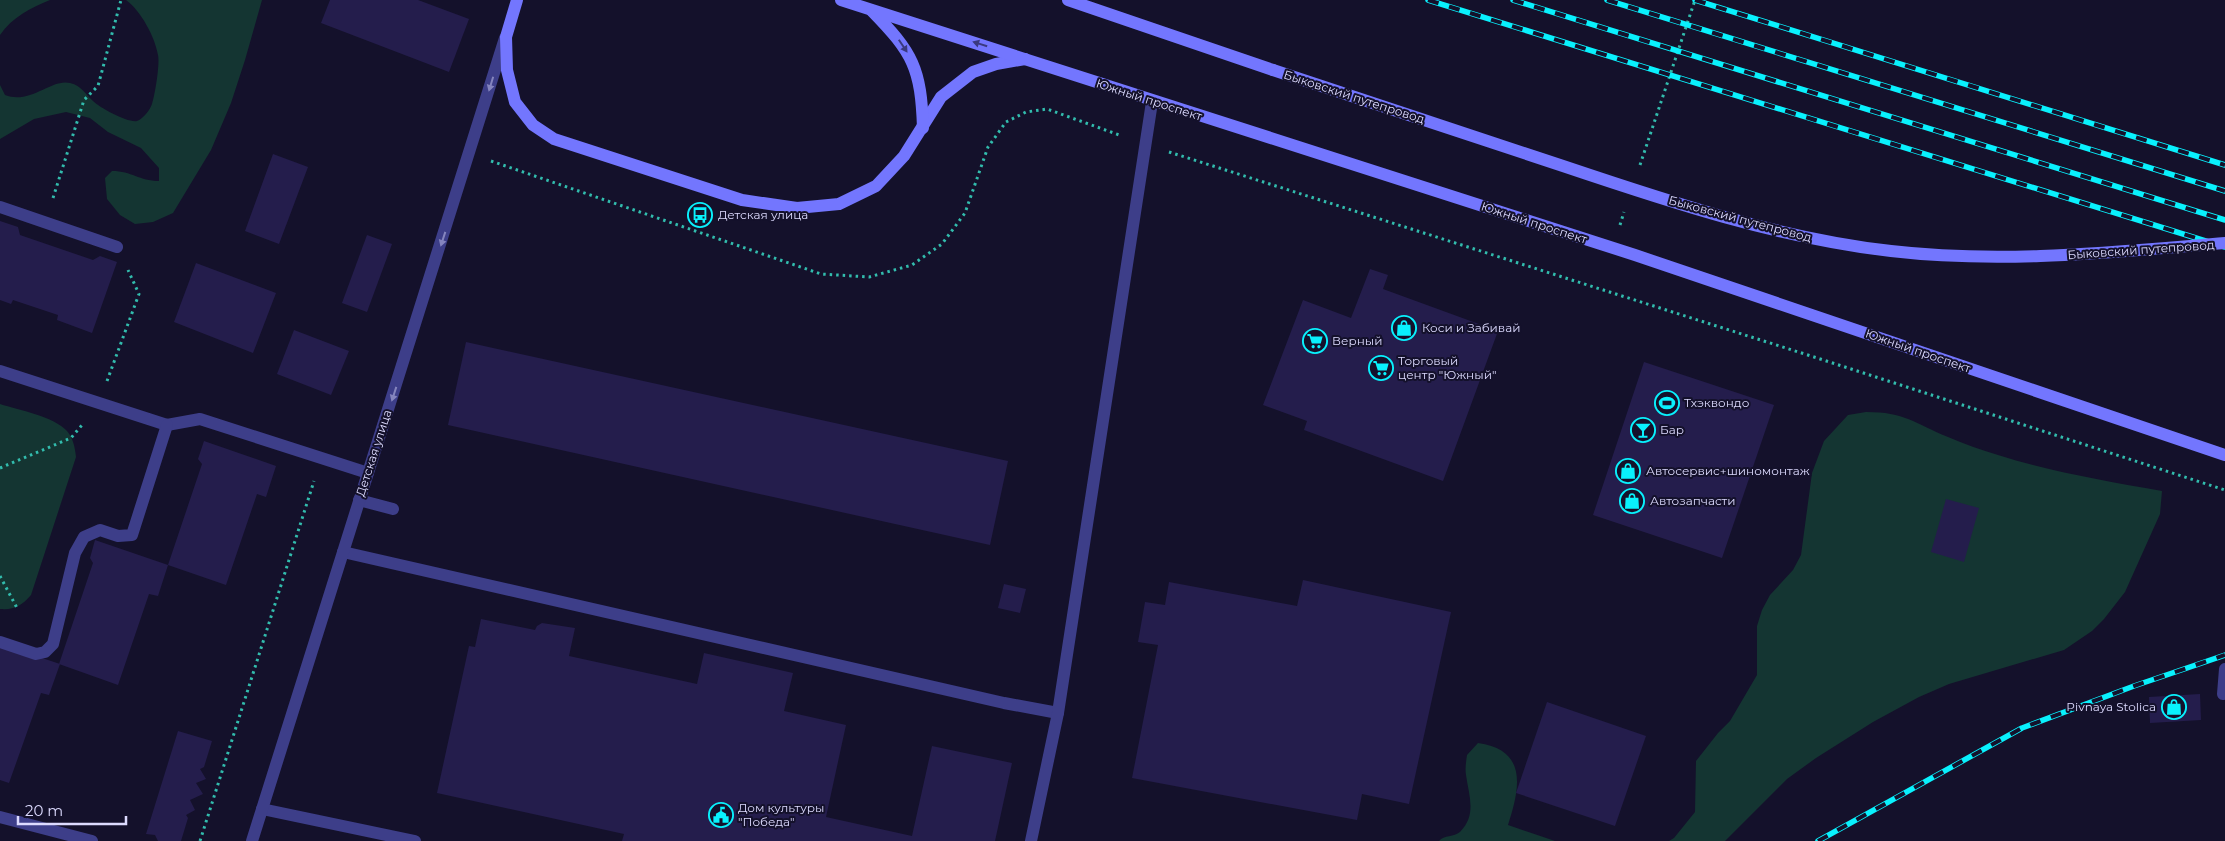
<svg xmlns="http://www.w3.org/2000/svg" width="2225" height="841" viewBox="0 0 2225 841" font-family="Montserrat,sans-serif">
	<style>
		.green { fill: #143532 }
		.building { fill: #241d4c }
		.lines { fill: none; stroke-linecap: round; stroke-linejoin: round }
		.path { stroke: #32bcad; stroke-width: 3; stroke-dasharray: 2.5 4; stroke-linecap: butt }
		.service { stroke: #3d3e89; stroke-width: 12 }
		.minor { stroke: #3d3e89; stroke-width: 12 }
		.secondary { stroke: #7376fe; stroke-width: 12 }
		.rail-casing { stroke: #09f1fd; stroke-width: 5.5 }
		.rail { stroke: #14112b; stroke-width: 4; stroke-dasharray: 11; stroke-linecap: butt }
		.secondary-bridge { stroke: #7376fe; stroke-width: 12 }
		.oneway { fill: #3a397f }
		.oneway2 { fill: #8585be }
		.labels { text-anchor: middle; stroke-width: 4; stroke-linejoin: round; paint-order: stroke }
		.street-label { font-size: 12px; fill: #dddbff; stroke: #14112b }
		.poi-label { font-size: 12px; fill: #dddbff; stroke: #14112b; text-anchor: start }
	</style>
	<rect width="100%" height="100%" fill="#14112b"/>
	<g class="green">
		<path d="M0,0H50C31,8 12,17 0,35Z"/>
		<path d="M126,0H262L245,60L231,103L211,150L173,213L153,222L135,224L120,215L107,199L105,178L112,171C132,171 139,181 159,181V168L141,148L108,132L90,118L66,112L34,119L0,139V85L5,95C30,105 52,78 70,83C82,86 85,94 93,101C100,108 128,123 137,121C143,119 150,110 152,104C155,95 160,64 158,55C155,37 141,11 126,0Z"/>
		<path d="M0,404C19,410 53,416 67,431C73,438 75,447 76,457L31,595C21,606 15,610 0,609Z"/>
		<path d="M1866,412C1905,412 1914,423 1948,437C1964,444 1981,450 1998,455C2052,472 2106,481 2162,491L2160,514L2125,592L2104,619L2092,631L2064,650L1949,684L1919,697L1873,722L1816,758L1787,779L1725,841H1669L1674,838L1695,812L1696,761L1718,733L1730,721L1757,675V626L1762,610L1770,595L1793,570L1801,555L1812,473L1824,441L1848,415Z"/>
		<path d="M1478,743C1528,750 1520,788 1508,825L1555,841H1439C1444,835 1454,837 1460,832C1477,815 1469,796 1466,775C1465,769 1466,762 1467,755Z"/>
	</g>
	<g class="building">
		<polygon points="330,0 418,0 469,19 449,72 321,23"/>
		<polygon points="273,154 308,167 279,244 245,231"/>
		<polygon points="0,221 18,227 20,235 93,260 100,256 117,262 92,333 57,320 58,315 13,300 11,304 0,300"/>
		<polygon points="367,235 392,244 367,312 342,303"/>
		<polygon points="196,263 276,293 253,353 174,322"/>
		<polygon points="1370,269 1388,275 1383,289 1498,331 1443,481 1304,430 1307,421 1263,405 1303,300 1351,318"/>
		<polygon points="294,330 349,351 331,395 277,374"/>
		<polygon points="466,342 1008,461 990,545 448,425"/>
		<polygon points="1644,362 1774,405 1722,558 1593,515"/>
		<polygon points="204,441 276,466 266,497 257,494 226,585 168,565 202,464 198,459"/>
		<polygon points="1946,499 1979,508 1964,562 1931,552"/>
		<polygon points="95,540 168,565 158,596 149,594 118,685 59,664 93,563 90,558"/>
		<polygon points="1303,580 1451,612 1409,804 1362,794 1357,820 1132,778 1158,645 1138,642 1145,602 1165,605 1169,582 1297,606"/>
		<polygon points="1004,584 1026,589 1020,613 998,608"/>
		<polygon points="481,619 535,630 537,626 542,623 575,628 569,656 697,684 704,653 793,673 784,711 846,725 826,817 912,836 932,746 1012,763 995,841 622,841 624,834 437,793 469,646 475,647"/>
		<polygon points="0,644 60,664 49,695 41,693 9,783 0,780"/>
		<polygon points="2200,694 2201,720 2150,723 2149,697"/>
		<polygon points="1547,702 1646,736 1615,826 1516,793"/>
		<polygon points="178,731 212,741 204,767 200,769 206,779 196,783 203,794 190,800 195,810 186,815 188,818 181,841 158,841 155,835 146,834"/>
	</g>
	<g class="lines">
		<g class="path">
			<polyline points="1169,152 1811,356 2225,490"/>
			<polyline points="491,161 821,274 869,277 912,265 942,244 965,213 988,147 1006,122 1026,112 1047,109 1122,136"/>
			<polyline points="1640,165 1695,0"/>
			<polyline points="53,198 84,100 98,86 121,0"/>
			<polyline points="1620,225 1624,212"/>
			<polyline points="107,381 139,294 128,270"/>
			<polyline points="0,468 71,438 82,425"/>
			<polyline points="0,576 17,608"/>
			<polyline points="200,841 314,481"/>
		</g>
		<g class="service">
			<polyline points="0,207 117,247"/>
			<polyline points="0,371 167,425 200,419 368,473"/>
			<polyline points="359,500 393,509"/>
			<polyline points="343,552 1004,703 1058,713"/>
			<polyline points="0,642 36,654 45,652 53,644 75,553 84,537 100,530 118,536 132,535 167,425"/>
			<polyline points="2223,694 2225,669"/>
			<polyline points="262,809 415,841"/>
			<polyline points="0,817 92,841"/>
		</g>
		<g class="minor">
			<polyline points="252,841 505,38"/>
			<polyline points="1031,841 1058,713 1152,102"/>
		</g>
		<g class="secondary">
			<polyline points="517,0 506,37 507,70 515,102 533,125 554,139 742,200 797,208 839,204 876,186 904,156 941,97 973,72 996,64 1025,59"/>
			<polyline points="841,0 1635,255 2225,455"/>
			<polyline points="1068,0 1273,70"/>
			<path d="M872,11C913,53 921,68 923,128"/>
		</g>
		<defs>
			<g id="rail">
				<polyline points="1428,0 2225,247"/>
				<polyline points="1513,0 2225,220"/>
				<polyline points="1607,0 2225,191"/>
				<polyline points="1695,0 2225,165"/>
				<polyline points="1818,841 2022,728 2134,686 2225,655"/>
			</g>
		</defs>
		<use href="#rail" class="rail-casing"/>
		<use href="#rail" class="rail"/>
		<path class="secondary-bridge" d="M1273,70C1370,102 1466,134 1563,166C1670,202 1778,238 1891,251C2002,264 2114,252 2225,243"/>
	</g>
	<defs><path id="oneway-solid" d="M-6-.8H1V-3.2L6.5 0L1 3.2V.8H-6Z" transform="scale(1.25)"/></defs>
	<g class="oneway">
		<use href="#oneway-solid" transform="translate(980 44) rotate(-163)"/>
		<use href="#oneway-solid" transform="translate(903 46) rotate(56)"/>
	</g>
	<g class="oneway2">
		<use href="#oneway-solid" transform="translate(491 84) rotate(107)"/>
		<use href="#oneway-solid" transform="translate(443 239) rotate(108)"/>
		<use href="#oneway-solid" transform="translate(394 394) rotate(108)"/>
	</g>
	<defs>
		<symbol id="bus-ring" viewBox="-11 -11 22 22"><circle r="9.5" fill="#14112b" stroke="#09f1fd" stroke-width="1.5"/><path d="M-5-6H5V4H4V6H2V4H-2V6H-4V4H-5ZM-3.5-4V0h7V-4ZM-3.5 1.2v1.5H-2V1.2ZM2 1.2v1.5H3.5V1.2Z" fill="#09f1fd"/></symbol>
		<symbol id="shop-ring" viewBox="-11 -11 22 22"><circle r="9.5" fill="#14112b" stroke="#09f1fd" stroke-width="1.5"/><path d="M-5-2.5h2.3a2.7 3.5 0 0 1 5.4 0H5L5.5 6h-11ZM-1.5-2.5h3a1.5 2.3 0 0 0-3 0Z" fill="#09f1fd"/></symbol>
		<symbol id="supermarket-ring" viewBox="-11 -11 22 22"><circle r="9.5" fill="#14112b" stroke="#09f1fd" stroke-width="1.5"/><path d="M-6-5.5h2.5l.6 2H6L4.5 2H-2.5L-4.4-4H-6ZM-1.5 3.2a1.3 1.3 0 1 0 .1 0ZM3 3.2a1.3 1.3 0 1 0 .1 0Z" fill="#09f1fd"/></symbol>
		<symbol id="stadium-ring" viewBox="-11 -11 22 22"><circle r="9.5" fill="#14112b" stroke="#09f1fd" stroke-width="1.5"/><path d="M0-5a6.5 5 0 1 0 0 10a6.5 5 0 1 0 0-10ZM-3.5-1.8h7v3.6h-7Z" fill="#09f1fd"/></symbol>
		<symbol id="bar-ring" viewBox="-11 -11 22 22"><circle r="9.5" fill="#14112b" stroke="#09f1fd" stroke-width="1.5"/><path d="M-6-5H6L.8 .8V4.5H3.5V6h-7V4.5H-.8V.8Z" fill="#09f1fd"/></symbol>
		<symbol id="civic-ring" viewBox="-11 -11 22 22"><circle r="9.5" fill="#14112b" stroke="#09f1fd" stroke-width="1.5"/><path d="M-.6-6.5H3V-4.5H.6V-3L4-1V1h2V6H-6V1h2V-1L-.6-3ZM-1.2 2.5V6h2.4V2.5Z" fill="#09f1fd"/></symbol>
	</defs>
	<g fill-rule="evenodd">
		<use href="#bus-ring" x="686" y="201" width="28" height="28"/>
		<use href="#shop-ring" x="1390" y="314" width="28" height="28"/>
		<use href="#supermarket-ring" x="1301" y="327" width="28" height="28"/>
		<use href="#supermarket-ring" x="1367" y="354" width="28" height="28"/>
		<use href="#stadium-ring" x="1653" y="389" width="28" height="28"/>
		<use href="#bar-ring" x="1629" y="416" width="28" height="28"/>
		<use href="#shop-ring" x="1614" y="457" width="28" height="28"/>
		<use href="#shop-ring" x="1618" y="487" width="28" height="28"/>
		<use href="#shop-ring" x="2160" y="693" width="28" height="28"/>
		<use href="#civic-ring" x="707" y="801" width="28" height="28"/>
	</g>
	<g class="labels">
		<g class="street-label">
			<text transform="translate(1354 97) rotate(18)" y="4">Быковский путепровод</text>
			<text transform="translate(1149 100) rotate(18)" y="4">Южный проспект</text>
			<text transform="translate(1740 219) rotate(15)" y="4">Быковский путепровод</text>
			<text transform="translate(1534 223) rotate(18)" y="4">Южный проспект</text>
			<text transform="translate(2141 250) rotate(-4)" y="4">Быковский путепровод</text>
			<text transform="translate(1918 351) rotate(19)" y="4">Южный проспект</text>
			<text transform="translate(374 453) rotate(-72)" y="4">Детская улица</text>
		</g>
		<g class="poi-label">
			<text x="718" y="219">Детская улица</text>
			<text x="1422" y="332">Коси и Забивай</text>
			<text x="1332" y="345">Верный</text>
			<text x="1398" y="365">Торговый<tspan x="1398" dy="14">центр "Южный"</tspan></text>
			<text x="1684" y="407">Тхэквондо</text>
			<text x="1660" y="434">Бар</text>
			<text x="1646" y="475">Автосервис+шиномонтаж</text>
			<text x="1650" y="505">Автозапчасти</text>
			<text x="2156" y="711" text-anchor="end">Pivnaya Stolica</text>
			<text x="738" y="812">Дом культуры<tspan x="738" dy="14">"Победа"</tspan></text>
		</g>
	</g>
	<path d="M18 816v8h108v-8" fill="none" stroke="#dddbff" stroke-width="2.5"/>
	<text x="25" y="816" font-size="15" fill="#dddbff" stroke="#14112b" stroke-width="4" paint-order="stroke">20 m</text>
</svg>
